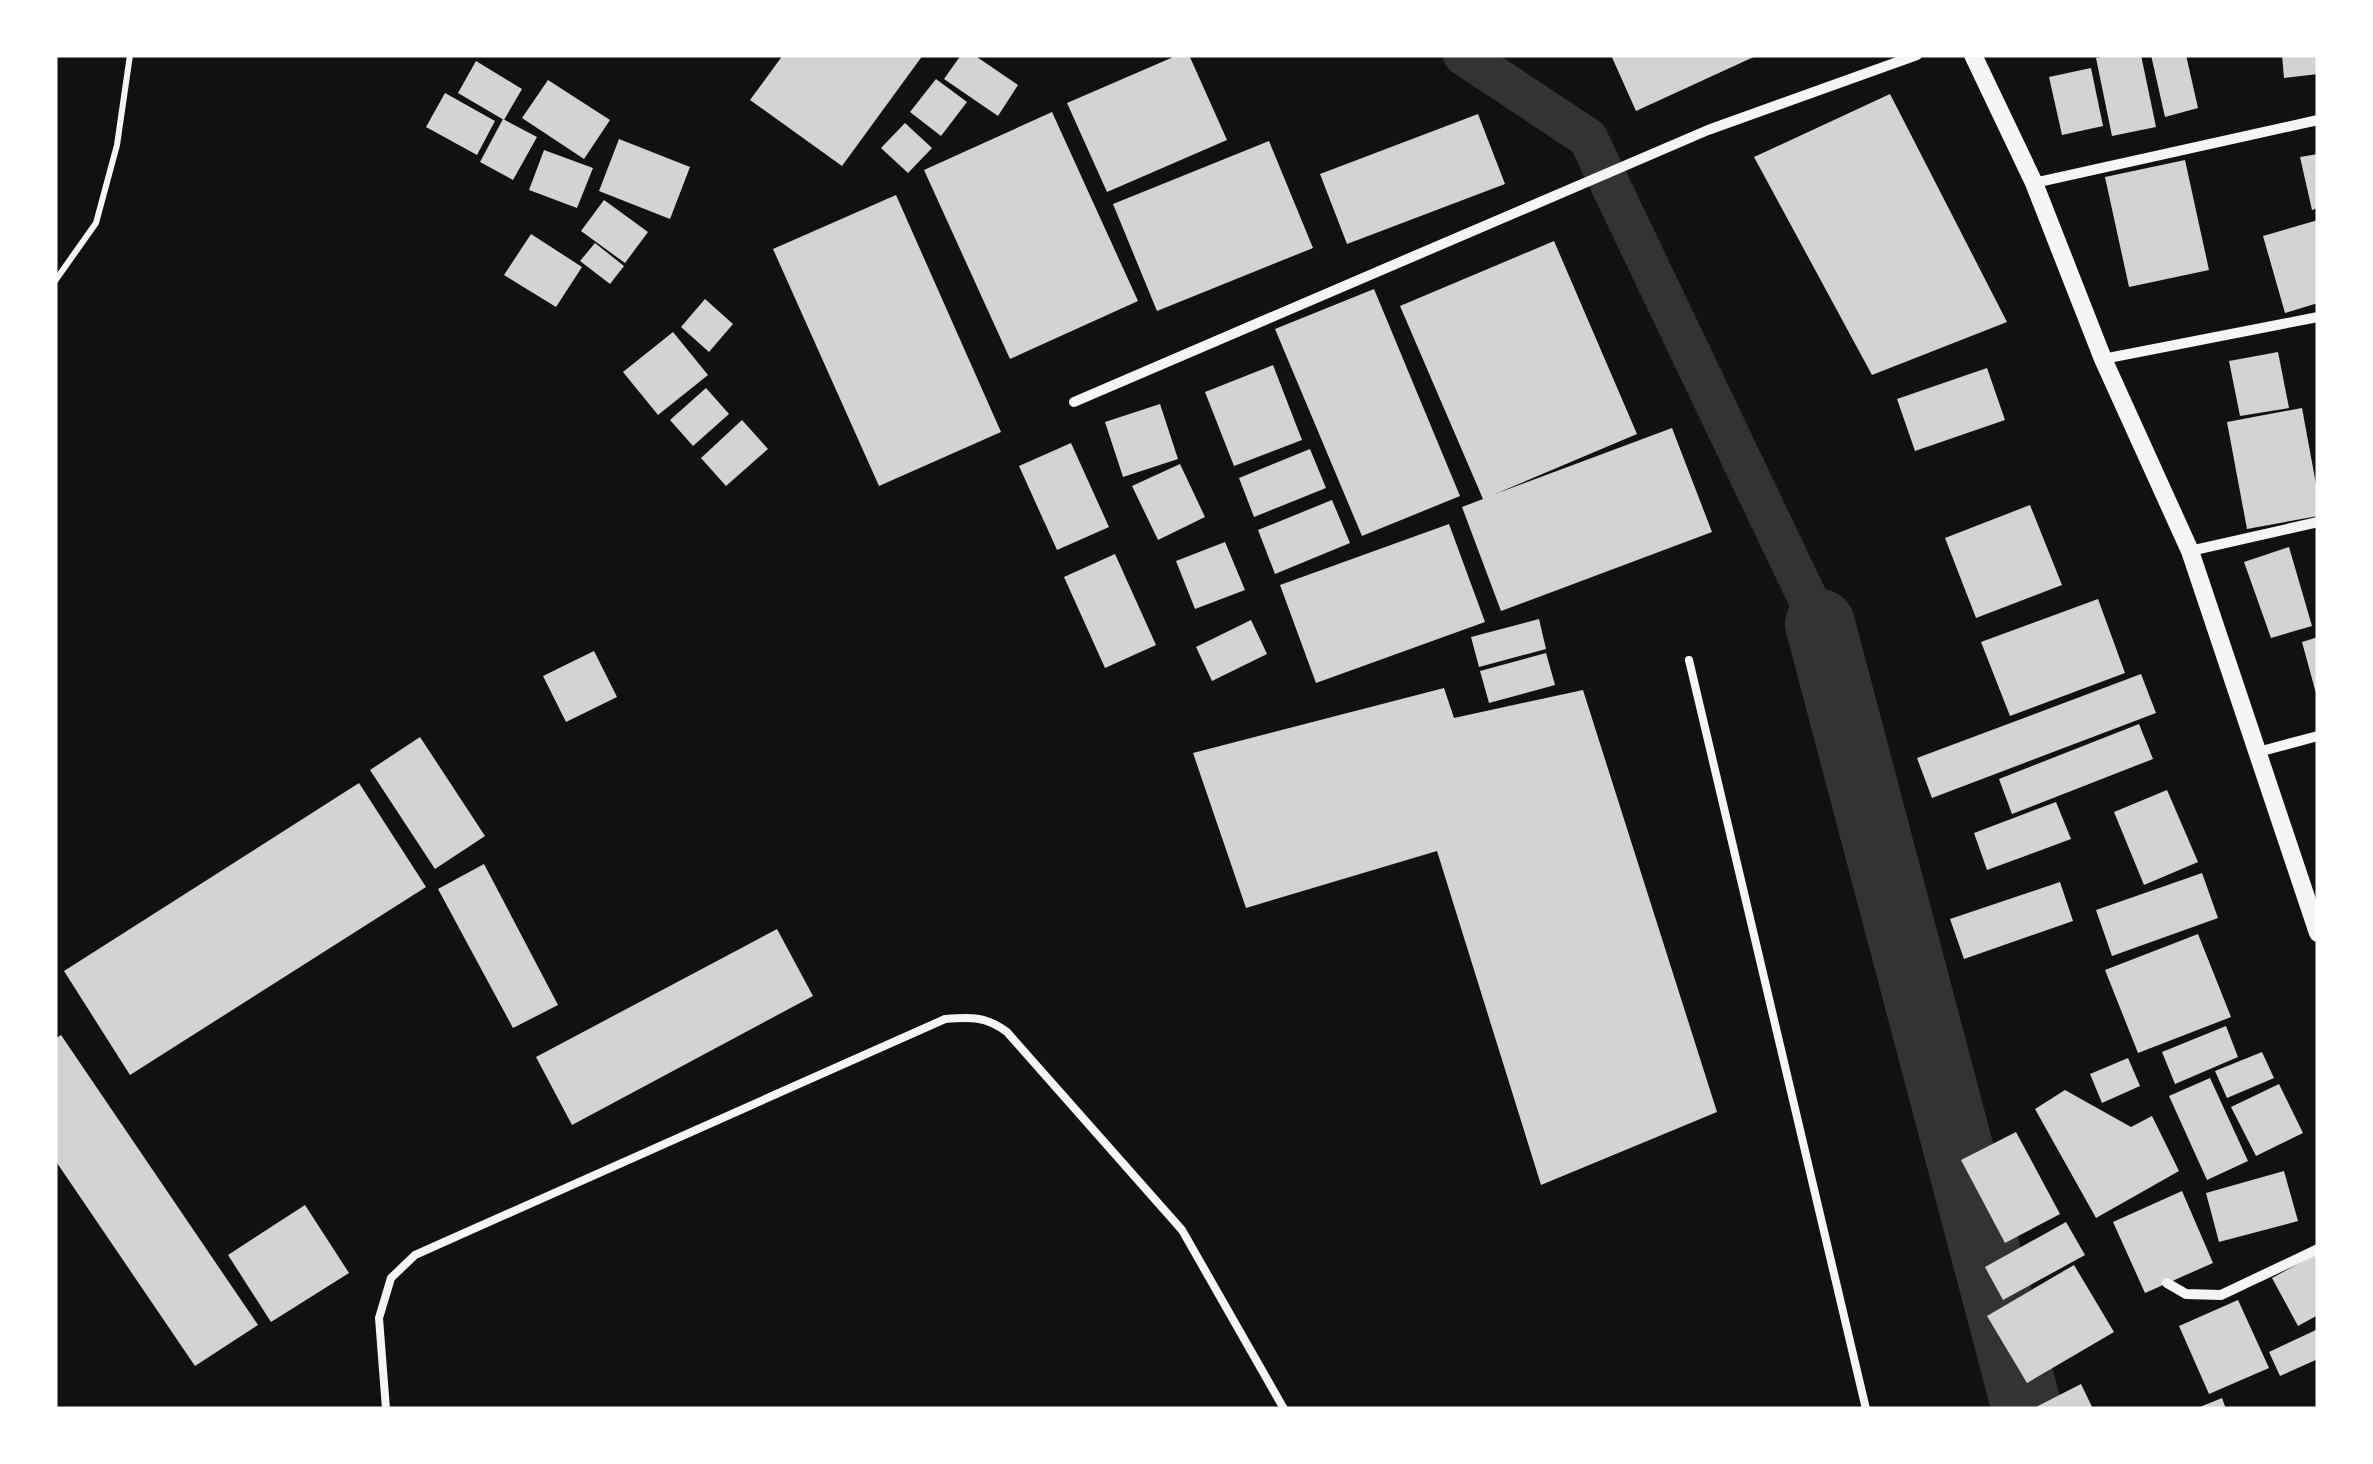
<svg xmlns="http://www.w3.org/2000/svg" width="2373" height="1464" viewBox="0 0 2373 1464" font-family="'Roboto Condensed',sans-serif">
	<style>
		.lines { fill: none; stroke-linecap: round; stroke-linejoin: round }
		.canal { stroke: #333; stroke-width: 40 }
		.river { stroke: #333; stroke-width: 70 }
		.building { fill: #d3d3d3 }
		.path { stroke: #f5f5f5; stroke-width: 6 }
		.service { stroke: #f5f5f5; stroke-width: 8 }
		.minor { stroke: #f5f5f5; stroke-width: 10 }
		.tertiary { stroke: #f5f5f5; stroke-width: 18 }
	</style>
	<rect width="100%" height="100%" fill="#111"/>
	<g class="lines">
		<polyline class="canal" points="1463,55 1588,138 1820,624"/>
		<polyline class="river" points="1820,624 2027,1409"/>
	</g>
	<g class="building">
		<polygon points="783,55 923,55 842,166 750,100"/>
		<polygon points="961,55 974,55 1018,85 998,116 944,79"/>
		<polygon points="1178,55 1189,55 1227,140 1107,192 1067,103"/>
		<polygon points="1611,55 1758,55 1636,111"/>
		<polygon points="2110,55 2141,55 2156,127 2112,136 2096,58"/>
		<polygon points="2151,55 2186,55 2198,108 2165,117"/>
		<polygon points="2282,55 2318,55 2318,74 2284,78"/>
		<polygon points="476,61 522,89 504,120 458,93"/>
		<polygon points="2091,68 2103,126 2062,135 2049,77"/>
		<polygon points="936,79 967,102 941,136 910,112"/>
		<polygon points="548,80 610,120 584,159 522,118"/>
		<polygon points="445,93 495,121 477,155 426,127"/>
		<polygon points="1890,94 2007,322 1872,375 1754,157"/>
		<polygon points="1052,112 1138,301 1010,359 924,170"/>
		<polygon points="1478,114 1505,184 1347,244 1320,174"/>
		<polygon points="503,119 537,137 513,180 480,162"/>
		<polygon points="905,123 932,148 908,173 881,148"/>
		<polygon points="619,139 690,167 670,219 599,191"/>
		<polygon points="1269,141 1313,248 1157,311 1113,204"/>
		<polygon points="544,150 593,168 577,208 529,190"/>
		<polygon points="2318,154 2318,208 2312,210 2300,157"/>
		<polygon points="2185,160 2209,270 2129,287 2105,177"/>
		<polygon points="896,195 1001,432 879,486 773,249"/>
		<polygon points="604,200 648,232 625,263 581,231"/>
		<polygon points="2318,220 2318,303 2285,313 2263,236"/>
		<polygon points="531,234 582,267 556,307 504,275"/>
		<polygon points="1554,241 1637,434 1495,494 1672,428 1712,532 1501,611 1462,507 1483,499 1400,306"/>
		<polygon points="595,243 624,266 610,284 580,261"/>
		<polygon points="1374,289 1460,496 1362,536 1275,329"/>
		<polygon points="705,299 733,324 709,352 681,327"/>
		<polygon points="673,332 708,375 658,415 623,372"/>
		<polygon points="2278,352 2289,408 2240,416 2229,361"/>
		<polygon points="1273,365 1302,440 1234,466 1205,392"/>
		<polygon points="1987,368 2005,420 1915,451 1897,399"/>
		<polygon points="706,388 729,414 693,446 670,420"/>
		<polygon points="1160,404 1178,459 1123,477 1105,422"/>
		<polygon points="2302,408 2318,495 2318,516 2247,529 2227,422"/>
		<polygon points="742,420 768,449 726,486 701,458"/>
		<polygon points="1071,443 1109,527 1057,550 1019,466"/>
		<polygon points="1310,449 1326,488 1254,517 1239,478"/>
		<polygon points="1180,464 1205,517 1158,540 1132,486"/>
		<polygon points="1332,500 1350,543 1275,574 1258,530"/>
		<polygon points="2030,505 2062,585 1976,618 1945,538"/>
		<polygon points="1449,524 1485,622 1316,683 1280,585"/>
		<polygon points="1225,542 1245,590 1195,609 1176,561"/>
		<polygon points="2289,547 2312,626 2271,638 2244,562"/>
		<polygon points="1115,554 1156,645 1105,668 1064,577"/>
		<polygon points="2098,599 2125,673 2010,716 1981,642"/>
		<polygon points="1539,619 1546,649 1479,667 1471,637"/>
		<polygon points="1251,620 1267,654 1212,681 1196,647"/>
		<polygon points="2318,637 2318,697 2317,697 2302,642"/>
		<polygon points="594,651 617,697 566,722 543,676"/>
		<polygon points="1546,653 1555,685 1489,703 1480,671"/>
		<polygon points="2141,674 2156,713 1932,798 1917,758"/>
		<polygon points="1444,688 1454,718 1583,690 1717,1112 1541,1185 1437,851 1246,908 1193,753"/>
		<polygon points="2139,724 2153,759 2012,814 1999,779"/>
		<polygon points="420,737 485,836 435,869 370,770"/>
		<polygon points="359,783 426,887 130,1075 64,971"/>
		<polygon points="2167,790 2198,862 2144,885 2114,812"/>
		<polygon points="2056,802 2071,839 1987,870 1974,833"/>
		<polygon points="484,864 558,1005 513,1028 438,889"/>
		<polygon points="2202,873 2218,918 2112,956 2096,910"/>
		<polygon points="2060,882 2073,921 1964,959 1950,919"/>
		<polygon points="777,929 813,996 572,1125 536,1057"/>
		<polygon points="2198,934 2231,1017 2138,1053 2105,970"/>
		<polygon points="2226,1026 2238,1057 2175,1084 2162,1052"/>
		<polygon points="61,1035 258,1325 195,1366 55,1160 55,1039"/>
		<polygon points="2262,1052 2274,1078 2227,1098 2215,1071"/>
		<polygon points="2128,1058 2140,1086 2102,1103 2090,1074"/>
		<polygon points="2210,1078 2248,1161 2207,1180 2169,1096"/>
		<polygon points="2279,1084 2303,1133 2256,1156 2231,1107"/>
		<polygon points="2065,1090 2131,1127 2152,1116 2179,1171 2096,1218 2035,1109"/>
		<polygon points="2016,1132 2060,1214 2005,1243 1961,1160"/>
		<polygon points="2284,1171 2298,1221 2219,1242 2206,1193"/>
		<polygon points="2182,1191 2213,1263 2145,1293 2113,1222"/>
		<polygon points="305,1205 349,1273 271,1322 228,1255"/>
		<polygon points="2066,1222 2085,1255 2003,1300 1985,1267"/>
		<polygon points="2318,1253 2318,1315 2298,1326 2272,1278"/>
		<polygon points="2074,1265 2114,1332 2027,1383 1987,1316"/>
		<polygon points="2238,1300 2269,1368 2209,1394 2179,1326"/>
		<polygon points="2318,1329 2318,1359 2280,1376 2269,1352"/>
		<polygon points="2081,1384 2093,1409 2032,1409"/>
		<polygon points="2222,1398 2226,1409 2195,1409"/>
	</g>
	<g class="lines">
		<polyline class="path" points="55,281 96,223 117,145 130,55"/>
		<g class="service">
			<polyline points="1689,660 1866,1409"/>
			<path d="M386,1409L379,1318L391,1278L415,1255L945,1019C970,1017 986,1016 1007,1032L1182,1230L1284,1409"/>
		</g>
		<g class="minor">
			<polyline points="2034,183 2318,120"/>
			<polyline points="2103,359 2318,317"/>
			<polyline points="1074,402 1708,130 1917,55"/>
			<polyline points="2190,551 2318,522"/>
			<polyline points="2258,752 2318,736"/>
			<polyline points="2167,1283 2186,1294 2221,1295 2318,1249"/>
		</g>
		<polyline class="tertiary" points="1973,55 2034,183 2103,359 2190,551 2318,933"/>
	</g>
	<rect width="2373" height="1464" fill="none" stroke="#ffffff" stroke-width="115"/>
</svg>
